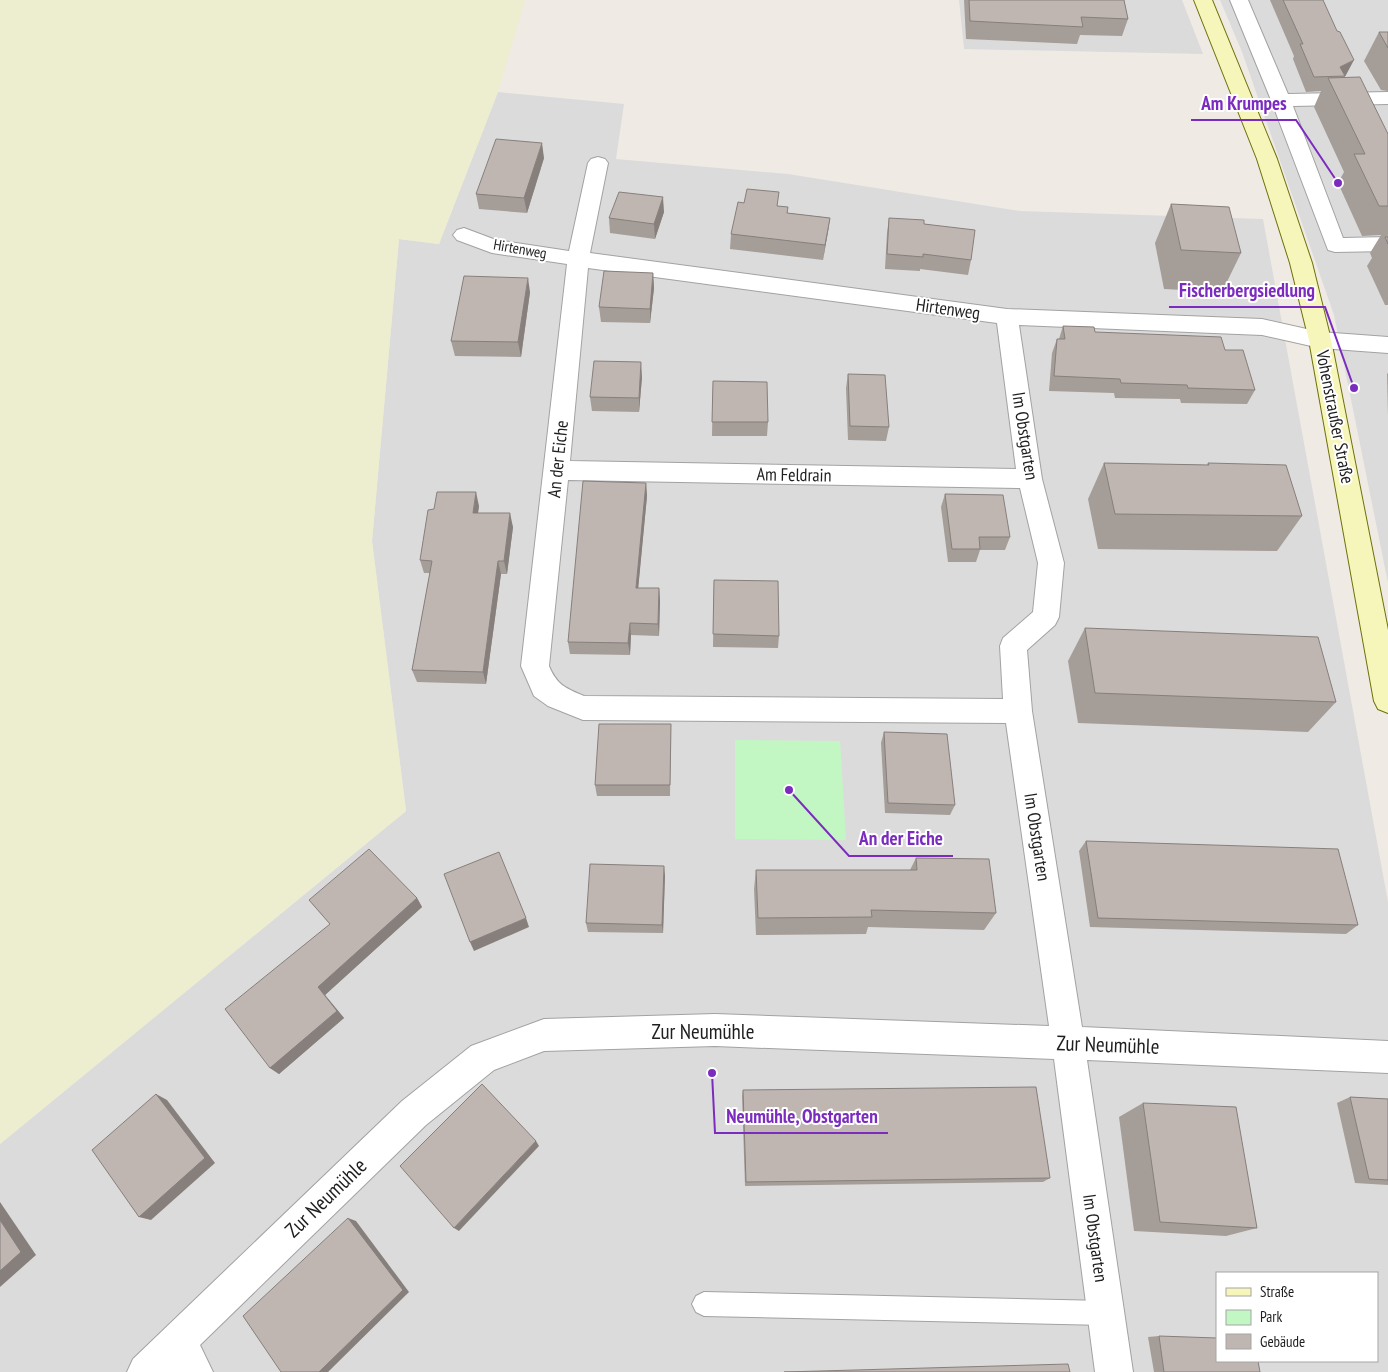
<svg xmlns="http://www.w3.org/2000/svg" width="1388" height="1372" viewBox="0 0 1388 1372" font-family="'PT Sans Narrow',sans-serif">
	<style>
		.residential { fill: #dcdbdb; fill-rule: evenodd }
		.farmland { fill: #ededd0 }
		.park { fill: #c2f7c3 }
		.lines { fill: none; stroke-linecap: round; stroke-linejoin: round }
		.service-casing { stroke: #a2a2a2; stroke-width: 2 }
		.minor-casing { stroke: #a2a2a2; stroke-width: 2 }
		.secondary-casing { stroke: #6d7109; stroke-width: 2 }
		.service { fill: #fff; fill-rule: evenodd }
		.minor { fill: #fff; fill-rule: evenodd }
		.secondary { fill: #f7f6ba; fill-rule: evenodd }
		.wall { fill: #a49d98 }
		.shaded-wall { fill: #867f7c }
		.building { fill: #bfb6b1; stroke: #867f7c }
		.labels { text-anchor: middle; stroke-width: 4; stroke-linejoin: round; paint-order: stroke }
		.far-street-label { font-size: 15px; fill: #1e1e1e; stroke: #fff }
		.street-label { font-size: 18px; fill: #1e1e1e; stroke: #fff }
		.near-street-label { font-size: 21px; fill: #1e1e1e; stroke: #fff }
		.leader { fill: none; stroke: #7b2cbf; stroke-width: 2 }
		.callout-dot { fill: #7b2cbf; stroke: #fff; stroke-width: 2 }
		.callout-label { font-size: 19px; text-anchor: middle; font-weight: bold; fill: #7b2cbf; stroke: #fff; stroke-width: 4; stroke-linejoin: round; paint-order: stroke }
	</style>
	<rect width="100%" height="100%" fill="#efeae4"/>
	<g class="residential">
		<polygon points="959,0 1182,0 1203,54 964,49"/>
		<polygon points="1220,0 1388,0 1388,583 1334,315 1242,52"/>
		<path d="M498,92L624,104L616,159L788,174L1020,211L1263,219L1388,902V1372H0V1144L406,811L372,541L399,239L439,244ZM1217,1273H1377V1361H1217Z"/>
	</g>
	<polygon class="farmland" points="0,0 525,0 498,92 439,244 399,239 372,541 406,811 0,1144"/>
	<polygon class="park" points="735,740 840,741 846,840 735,839"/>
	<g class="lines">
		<defs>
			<polygon id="service" points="704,1292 1105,1301 1113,1305 1117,1313 1113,1321 1105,1325 704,1316 696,1312 692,1304 696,1296"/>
			<g id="minor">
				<polygon points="1230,0 1248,0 1288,94 1388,92 1388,104 1293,106 1343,238 1388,237 1388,251 1335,252 1328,250 1271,100"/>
				<path d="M598,157L605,159L608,163L590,253L1007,309L1262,319L1320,332L1388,337V353L1320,348L1262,335L1019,325L1042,479L1064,563L1059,617L1055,625L1027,650L1032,711L1082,1027L1388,1041V1073L1087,1060L1133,1372H1095L1054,1059L715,1046L544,1051L494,1070L426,1125L200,1345L213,1372H127L133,1359L402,1101L471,1046L544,1019L715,1014L1049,1026L1006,723L583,720L548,706L534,696L521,666L567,264L492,253L457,240L453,235L457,230L464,228L496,240L569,251L588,163L591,159ZM588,268L997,323L1016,469L570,461ZM568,480L1020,488L1038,563L1033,612L1003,638L1000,646L1003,699L584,696C565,688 557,685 549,666Z"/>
			</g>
			<polygon id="secondary" points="1194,0 1212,0 1277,159 1312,263 1331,340 1388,630 1388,713 1378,709 1374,701 1309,340 1290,263 1257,159"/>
		</defs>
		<use href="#service" class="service-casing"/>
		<use href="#minor" class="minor-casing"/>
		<use href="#secondary" class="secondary-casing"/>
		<use href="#service" class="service"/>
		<use href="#minor" class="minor"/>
		<use href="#secondary" class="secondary"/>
	</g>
	<g class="wall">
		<polygon points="964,0 1124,0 1128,19 1122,36 1080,35 1077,44 966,39"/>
		<polygon points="1270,0 1323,0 1346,75 1344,78 1388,134 1388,305 1385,305 1367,266 1372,258 1370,253 1381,235 1362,236 1338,183 1344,172 1314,107 1321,91 1306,92 1293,59 1294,56"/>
		<polygon points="1379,32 1388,32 1388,91 1381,90 1364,61"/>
		<polygon points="544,158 527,213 479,209 476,194"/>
		<polygon points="1171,204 1241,253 1222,292 1164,289 1155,243"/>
		<polygon points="778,206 788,213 830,218 823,260 730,249 731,234"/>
		<polygon points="664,212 655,239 610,233 609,218"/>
		<polygon points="889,218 924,224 971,260 968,275 920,269 920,271 885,269 887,233"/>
		<polygon points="653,273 654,288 650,323 601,322 599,307"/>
		<polygon points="530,292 521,357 455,356 451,341"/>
		<polygon points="1063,326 1095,332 1225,350 1255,390 1247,404 1181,403 1180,399 1115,398 1114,393 1049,391 1052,353 1057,339 1059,339"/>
		<polygon points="1388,373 1388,416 1387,374"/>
		<polygon points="848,374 889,427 886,441 848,440 846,388"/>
		<polygon points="642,377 639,412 592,411 590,397"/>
		<polygon points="713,381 768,422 767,436 712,436"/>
		<polygon points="1104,463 1207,465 1208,463 1302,516 1277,551 1098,549 1088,499"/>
		<polygon points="646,483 647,496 638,588 659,588 660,601 659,636 631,635 630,655 570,654 568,642"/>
		<polygon points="945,494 1010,537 1005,550 980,550 976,562 948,562 941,507"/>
		<polygon points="479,506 478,513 513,527 507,574 501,574 486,684 417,682 412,670 430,573 424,573 420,560"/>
		<polygon points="714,580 779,636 778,648 713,647"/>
		<polygon points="1085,628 1336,702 1308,732 1078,723 1068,661"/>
		<polygon points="671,724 670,796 597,796 595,785"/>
		<polygon points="884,732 955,805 950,815 885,813 881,743"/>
		<polygon points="1086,841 1358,925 1346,934 1090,927 1079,851"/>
		<polygon points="916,858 996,913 984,930 868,927 866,934 756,935 754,889 756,870 910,870"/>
		<polygon points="665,875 663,933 588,932 586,923"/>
		<polygon points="417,898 422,907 325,995 344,1018 279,1074 270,1068 330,924 309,900"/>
		<polygon points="743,1090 1050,1178 1043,1182 745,1186 742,1096"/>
		<polygon points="1350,1097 1388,1099 1388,1185 1355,1183 1337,1103"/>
		<polygon points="1143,1103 1257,1228 1226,1236 1134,1231 1119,1117"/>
		<polygon points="1159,1336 1260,1372 1154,1372 1148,1337"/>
	</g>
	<g class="shaded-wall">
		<polygon points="1354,60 1346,75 1345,76 1340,67"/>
		<polygon points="542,143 544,158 527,213 524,198"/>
		<polygon points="663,197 664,212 655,239 654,224"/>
		<polygon points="830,218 828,232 823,260 825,245"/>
		<polygon points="653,273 654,288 650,323 650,309"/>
		<polygon points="528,278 530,292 521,357 518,342"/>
		<polygon points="641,362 642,377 639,412 639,398"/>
		<polygon points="646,483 647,496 637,601 636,588"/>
		<polygon points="476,492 479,506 476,526 473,513"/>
		<polygon points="510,513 513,527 507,574 504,561"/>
		<polygon points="498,561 501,574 486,684 483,672"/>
		<polygon points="659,588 660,601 659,636 658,624"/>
		<polygon points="630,623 631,635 630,655 628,643"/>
		<polygon points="664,866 665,875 663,933 662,925"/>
		<polygon points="417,898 422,907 325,995 344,1018 279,1074 270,1068 318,987"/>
		<polygon points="526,918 529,927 474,951 470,942"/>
		<polygon points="156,1094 167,1100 215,1163 151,1220 139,1217"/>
		<polygon points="536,1141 539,1146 459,1231 454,1228"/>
		<polygon points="0,1202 36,1255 0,1287"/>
		<polygon points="348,1218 356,1221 409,1292 328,1372 319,1372"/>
	</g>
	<g class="building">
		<polygon points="969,0 1124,0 1128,19 1081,17 1083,27 970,21"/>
		<polygon points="1283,0 1323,0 1337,31 1340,32 1354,60 1340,67 1345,76 1314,77 1300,44 1303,44"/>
		<polygon points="1379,32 1388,32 1388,48"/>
		<polygon points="1360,77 1388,134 1388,206 1379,206 1354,154 1365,154 1328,78"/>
		<polygon points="496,139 542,143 524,198 476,194"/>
		<polygon points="747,189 779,192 777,206 788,207 787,213 830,218 825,245 731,234 738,202 744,203"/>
		<polygon points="619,192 663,197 654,224 609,218"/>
		<polygon points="1171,204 1229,207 1241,253 1181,250"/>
		<polygon points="889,218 924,220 924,224 975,230 971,260 923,254 923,257 887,254"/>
		<polygon points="1385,237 1388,237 1388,244"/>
		<polygon points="604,271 653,273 650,309 599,307"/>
		<polygon points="464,276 528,278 518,342 451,341"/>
		<polygon points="1063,326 1094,327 1095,332 1221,337 1225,350 1243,350 1255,390 1188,388 1187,385 1121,383 1120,379 1054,376 1057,339 1065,339"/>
		<polygon points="594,361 641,362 639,398 590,397"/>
		<polygon points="848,374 885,375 889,427 850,426"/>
		<polygon points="713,381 767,382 768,422 712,422"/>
		<polygon points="1104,463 1209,465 1208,463 1286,465 1302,516 1115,514"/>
		<polygon points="583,481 646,483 636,588 659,588 658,624 630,623 628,643 568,642"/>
		<polygon points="437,492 476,492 473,513 510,513 504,561 498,561 483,672 412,670 432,561 420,560 428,510 434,509"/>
		<polygon points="945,494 1003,495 1010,537 979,537 980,549 952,549"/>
		<polygon points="714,580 778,581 779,636 713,634"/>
		<polygon points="1085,628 1318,637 1336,702 1095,693"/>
		<polygon points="599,724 671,724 670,785 595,785"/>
		<polygon points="884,732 947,734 955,805 888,803"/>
		<polygon points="1086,841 1338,849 1358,925 1098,918"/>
		<polygon points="369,849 417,898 318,987 337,1011 270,1068 225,1009 330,924 309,900"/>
		<polygon points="499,852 526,918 470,942 444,874"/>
		<polygon points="916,858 989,859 996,913 871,910 872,917 758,918 756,870 917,870"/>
		<polygon points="590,864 664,866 662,925 586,923"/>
		<polygon points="482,1084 536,1141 454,1228 400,1166"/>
		<polygon points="1036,1087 1050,1178 746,1182 743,1090"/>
		<polygon points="156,1094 205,1158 139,1217 92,1150"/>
		<polygon points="1350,1097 1388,1099 1388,1180 1369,1179"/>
		<polygon points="1143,1103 1236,1107 1257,1228 1160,1222"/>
		<polygon points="348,1218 403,1290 319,1372 281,1372 243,1316"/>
		<polygon points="0,1220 21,1252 0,1271"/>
		<polygon points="1159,1336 1217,1338 1217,1361 1258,1361 1260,1372 1164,1372"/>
		<polygon points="1068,1364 1070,1372 784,1372"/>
	</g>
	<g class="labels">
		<g class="far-street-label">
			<text transform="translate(520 249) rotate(10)" y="5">Hirtenweg</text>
		</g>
		<g class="street-label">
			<text transform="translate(948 309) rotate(8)" y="6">Hirtenweg</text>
			<text transform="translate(1335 417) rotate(79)" y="6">Vohenstraußer Straße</text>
			<text transform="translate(1025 436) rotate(81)" y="6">Im Obstgarten</text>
			<text transform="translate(558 459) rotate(-84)" y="6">An der Eiche</text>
			<text transform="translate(794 475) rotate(1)" y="6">Am Feldrain</text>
			<text transform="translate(1037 837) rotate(81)" y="6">Im Obstgarten</text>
			<text transform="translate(1095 1238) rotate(82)" y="6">Im Obstgarten</text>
		</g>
		<g class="near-street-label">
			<text x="703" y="1039">Zur Neumühle</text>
			<text transform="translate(1108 1045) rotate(2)" y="7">Zur Neumühle</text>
			<text transform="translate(326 1198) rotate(-44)" y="7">Zur Neumühle</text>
		</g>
	</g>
	<path class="leader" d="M1338 183L1296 120H1191M1354 388L1325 307H1169M789 790L849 856H953M712 1073L715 1133H888"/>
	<g class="callout-dot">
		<circle cx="1338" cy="183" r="5"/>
		<circle cx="1354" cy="388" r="5"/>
		<circle cx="789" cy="790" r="5"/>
		<circle cx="712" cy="1073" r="5"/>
	</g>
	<g class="callout-label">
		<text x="1244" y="110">Am Krumpes</text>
		<text x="1247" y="297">Fischerbergsiedlung</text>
		<text x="901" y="845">An der Eiche</text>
		<text x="802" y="1123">Neumühle, Obstgarten</text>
	</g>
	<rect x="1216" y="1272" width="162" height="90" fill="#ffffff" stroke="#a5a5a5"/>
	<rect x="1226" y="1288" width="25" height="8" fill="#f7f6ba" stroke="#a5a5a5"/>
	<text x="1260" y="1297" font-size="15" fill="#1e1e1e">Straße</text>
	<rect x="1226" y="1310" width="25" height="15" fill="#c2f7c3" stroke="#a5a5a5"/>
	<text x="1260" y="1322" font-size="15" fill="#1e1e1e">Park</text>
	<rect x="1226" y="1334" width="25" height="15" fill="#bfb6b1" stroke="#a5a5a5"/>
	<text x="1260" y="1347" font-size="15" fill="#1e1e1e">Gebäude</text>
</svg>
